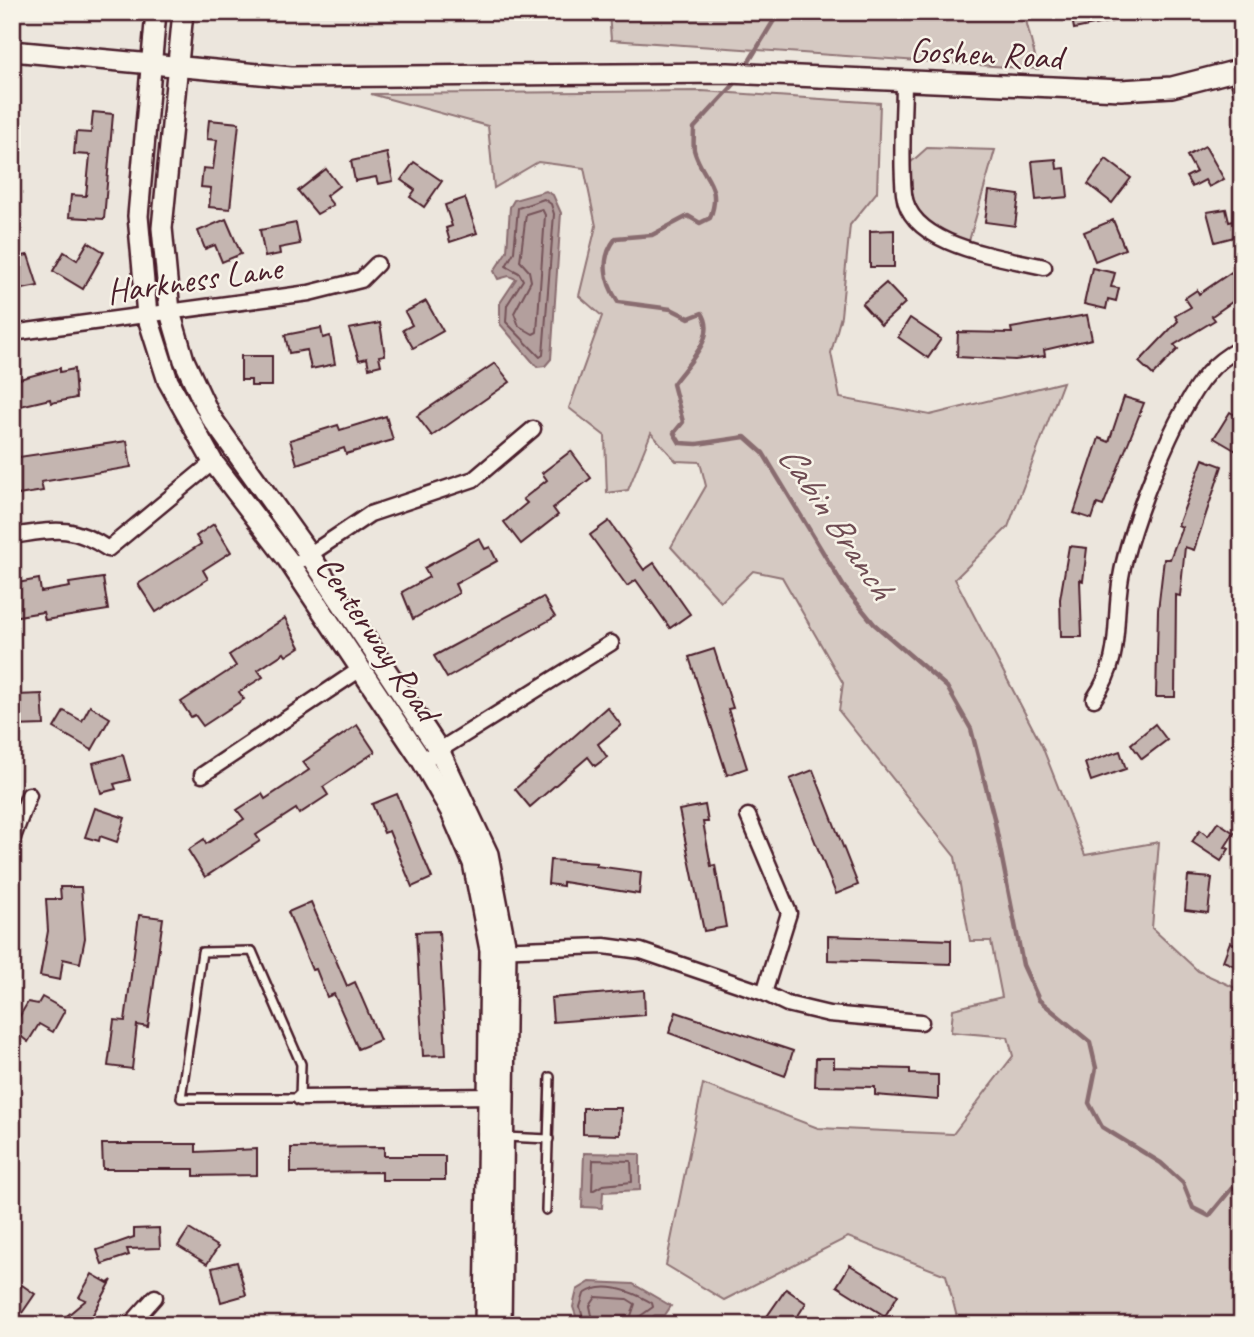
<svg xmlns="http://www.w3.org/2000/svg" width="1254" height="1337" viewBox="0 0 1254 1337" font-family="Caveat,sans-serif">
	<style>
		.green { fill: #d5c9c2; stroke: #907476; stroke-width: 2 }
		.water { fill: #b39f9d; stroke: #896c6f; stroke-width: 2 }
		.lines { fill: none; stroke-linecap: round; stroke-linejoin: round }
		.shore { stroke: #745259; stroke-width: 2 }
		.stream { stroke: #896c6f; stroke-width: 4.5 }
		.building { fill: #c4b5b0; stroke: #4a1f2b; stroke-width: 2 }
		.lane-casing { stroke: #4a1f2b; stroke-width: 12 }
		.street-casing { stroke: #4a1f2b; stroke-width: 19 }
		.secondary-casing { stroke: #4a1f2b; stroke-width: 24 }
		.lane { stroke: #f7f3e8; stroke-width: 7 }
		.street { stroke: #f7f3e8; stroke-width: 14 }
		.secondary { stroke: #f7f3e8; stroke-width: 19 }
		.labels { text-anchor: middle; stroke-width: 5; stroke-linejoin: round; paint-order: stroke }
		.street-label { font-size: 35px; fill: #4a1f2b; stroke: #f7f3e8 }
		.water-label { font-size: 37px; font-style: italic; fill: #6f4c53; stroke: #f7f3e8 }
	</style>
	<rect width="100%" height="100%" fill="#ece6dd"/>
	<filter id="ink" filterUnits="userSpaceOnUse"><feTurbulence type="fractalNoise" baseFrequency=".0143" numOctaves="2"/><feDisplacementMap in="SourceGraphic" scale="14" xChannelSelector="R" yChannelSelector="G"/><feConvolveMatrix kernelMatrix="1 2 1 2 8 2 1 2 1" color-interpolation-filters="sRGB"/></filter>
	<g filter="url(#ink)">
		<g class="green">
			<polygon points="609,12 1024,12 1038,69 611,40"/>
			<polygon points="702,91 880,103 877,192 850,225 841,316 831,353 840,398 930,415 1063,382 1008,527 955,579 1042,746 1085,855 1159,842 1152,928 1198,971 1242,991 1242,1325 959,1325 946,1275 848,1237 724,1300 666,1265 703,1084 818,1128 953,1134 1013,1056 1008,1037 951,1032 953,1009 1002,997 991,941 970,941 955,857 839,711 843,683 782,577 753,571 721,602 671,547 706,486 700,462 676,461 651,433 628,490 607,493 605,436 569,408 602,316 579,296 596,226 584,168 538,162 494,188 488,126 371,94"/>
			<path d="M927,148L995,150L969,241C924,229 909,211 909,164Z"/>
		</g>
		<g class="water">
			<polygon points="546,191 553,195 561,213 551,359 545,366 537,367 500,324 500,303 516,279 509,276 498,279 494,271 507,251 510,207 514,200"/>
			<polygon points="584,1153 640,1154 640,1190 603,1192 602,1208 582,1207"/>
			<polygon points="590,1282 633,1284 671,1306 665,1315 655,1315 640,1325 579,1325 573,1307 577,1290"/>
		</g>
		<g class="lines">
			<g class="shore">
				<polygon points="544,199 551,204 554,214 543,355 540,357 506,322 507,305 523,280 519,273 506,266 514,252 518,208"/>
				<polygon points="542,209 545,215 537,332 533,334 519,326 514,313 531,281 529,271 520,261 526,214"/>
				<polygon points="593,1160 631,1161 632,1182 603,1185 592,1191"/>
				<path d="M585,1325L580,1307L584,1294C604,1280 633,1292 652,1303L653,1307L639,1317L637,1325"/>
				<polyline points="594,1325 590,1306 596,1297 627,1299 635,1304 628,1325"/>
			</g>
			<g class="stream">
				<polyline points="745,68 779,12"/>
				<path d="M739,79L694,128C694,135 693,144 694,150C702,179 723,184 710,218L700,223L688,216L652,235L616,238C600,258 604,281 618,302L671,309L689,318L702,313C718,337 687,364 673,384L683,422L674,433L680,443L697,444L745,437L763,453L844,587L874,624L947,687L971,729L994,818L1023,965L1039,1000L1090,1042L1096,1068L1089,1103L1102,1127L1161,1163L1183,1183L1193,1208L1209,1216L1232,1188H1242"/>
			</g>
		</g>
		<g class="building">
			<polygon points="1071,12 1127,12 1128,18 1074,29"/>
			<polygon points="93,112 113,114 104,219 69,217 71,195 86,196 90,155 74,154 76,132 91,133"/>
			<polygon points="209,120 239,123 230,209 209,207 211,188 201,187 203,168 213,169 217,140 207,139"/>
			<polygon points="1205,146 1224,179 1209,187 1205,180 1192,187 1186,177 1196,172 1187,156"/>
			<polygon points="387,153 393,181 378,184 376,177 355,181 351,161"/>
			<polygon points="1056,159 1057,169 1065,168 1068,197 1036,200 1032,161"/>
			<polygon points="1106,159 1131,178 1112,203 1088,184"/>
			<polygon points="414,162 442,181 424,207 410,197 415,190 401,180"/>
			<polygon points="326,169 339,186 326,196 333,205 317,214 298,191"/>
			<polygon points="989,191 1019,195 1015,226 985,222"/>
			<polygon points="465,198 477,233 450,242 446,228 452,226 445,205"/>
			<polygon points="1226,209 1229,222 1234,221 1238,236 1215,242 1207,212"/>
			<polygon points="226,219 241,254 222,262 215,245 205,249 198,231"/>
			<polygon points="1113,220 1125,249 1095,261 1084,232"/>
			<polygon points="296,223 300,244 279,248 280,254 265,257 260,230"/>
			<polygon points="894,230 894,267 870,267 870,231"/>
			<polygon points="88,242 104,252 83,289 53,271 64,252 77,260"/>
			<polygon points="28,255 38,286 12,291 12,258"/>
			<polygon points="1242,265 1242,295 1212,316 1215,320 1174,345 1178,349 1153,375 1139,362 1178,321 1175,316 1191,307 1185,298 1197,290 1199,294"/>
			<polygon points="1092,268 1115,273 1111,287 1119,288 1116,301 1108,299 1106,309 1084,304"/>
			<polygon points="886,283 905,303 881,325 862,304"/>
			<polygon points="426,301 443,331 413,348 403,330 412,325 405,312"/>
			<polygon points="1087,315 1092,339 1044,350 1045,356 1015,360 957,357 958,332 1012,333 1011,328"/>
			<polygon points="910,318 941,339 928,358 898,337"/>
			<polygon points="380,323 385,355 379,356 381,365 369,368 367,358 359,360 349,329"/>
			<polygon points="321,328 323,338 330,336 335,364 311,369 307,350 289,353 285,335"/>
			<polygon points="241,356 272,356 272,386 251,386 251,380 241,380"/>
			<polygon points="495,363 510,382 432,436 417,416"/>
			<polygon points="60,368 60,372 74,369 76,398 51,403 50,399 12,408 12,381"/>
			<polygon points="1124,397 1144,403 1103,506 1097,504 1092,519 1074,513 1099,438 1109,442"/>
			<polygon points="1230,412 1242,419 1242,445 1238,452 1214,438"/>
			<polygon points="386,416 393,440 346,454 344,448 297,464 290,440 338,425 340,430"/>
			<polygon points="127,441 131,467 41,482 43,491 12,496 12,458"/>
			<polygon points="571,451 591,478 553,508 558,515 521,544 504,522 527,503 523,499 547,480 542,473"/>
			<polygon points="1203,459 1222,466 1194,550 1185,547 1180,596 1176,595 1175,697 1156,697 1158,610 1164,559 1170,559 1182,527 1178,525"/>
			<polygon points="609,521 644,570 654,563 690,614 670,628 636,580 627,586 590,535"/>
			<polygon points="214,524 231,552 203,570 208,579 156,612 138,584 201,544 196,536"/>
			<polygon points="479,538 485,549 490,547 497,561 455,584 459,593 413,619 402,592 429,577 424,568"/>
			<polygon points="1069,546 1087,548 1083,581 1080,580 1082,637 1061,637 1060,599"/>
			<polygon points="103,578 108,610 45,620 43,612 12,617 12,584 39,579 41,592 70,587 69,583"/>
			<polygon points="543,597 555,617 447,678 434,656"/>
			<polygon points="285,618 300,647 286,656 284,653 258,670 263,677 239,692 244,699 203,726 195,715 191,717 181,702 236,666 229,655"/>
			<polygon points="714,649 733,708 728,709 747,768 727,775 689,657"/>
			<polygon points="42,694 44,725 13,726 16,695"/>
			<polygon points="90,706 110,718 92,750 54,728 64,711 82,721"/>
			<polygon points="607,707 621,725 598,744 607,757 595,766 588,757 530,807 515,789"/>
			<polygon points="1155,724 1167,740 1142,759 1131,744"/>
			<polygon points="357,725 375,752 323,787 328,795 299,814 296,809 256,835 260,841 205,877 188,850 204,839 206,844 244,819 237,810 262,794 265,799 309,770 303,762"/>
			<polygon points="1120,751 1126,769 1091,781 1085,763"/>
			<polygon points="123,755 130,780 114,784 116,789 101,793 93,763"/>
			<polygon points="813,770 858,885 836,894 790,779"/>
			<polygon points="397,794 432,878 412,887 389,831 384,833 372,804"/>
			<polygon points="705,805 708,822 703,822 711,866 715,865 726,927 704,931 679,810"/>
			<polygon points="95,808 125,818 117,842 100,836 99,841 85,837"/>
			<polygon points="1218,822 1234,833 1225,847 1229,849 1221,861 1192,842 1200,830 1208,836"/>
			<polygon points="550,860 597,863 596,866 641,872 639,894 563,882 563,886 548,884"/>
			<polygon points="1188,876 1212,878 1208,913 1185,910"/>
			<polygon points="60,887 81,887 85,938 80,963 63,959 60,980 40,976 48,931 46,899 61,899"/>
			<polygon points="311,902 347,986 355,982 380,1040 358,1049 334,994 327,997 316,969 312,970 288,912"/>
			<polygon points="139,915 163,918 148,1027 137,1025 132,1069 108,1066 114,1020 125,1021"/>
			<polygon points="439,931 446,1055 423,1056 416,932"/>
			<polygon points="828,936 951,940 951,964 828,960"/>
			<polygon points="1230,942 1242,947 1242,969 1223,961"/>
			<polygon points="644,990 645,1015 553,1022 551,998"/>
			<polygon points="42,997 65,1010 53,1032 39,1024 28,1042 12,1029 28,1002 38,1004"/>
			<polygon points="676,1012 793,1051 785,1076 669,1033"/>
			<polygon points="816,1058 834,1058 834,1067 910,1069 910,1074 938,1075 938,1100 875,1095 875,1087 815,1086"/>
			<polygon points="583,1108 621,1108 620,1135 583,1134"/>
			<polygon points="102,1144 196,1144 196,1152 257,1149 257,1175 194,1176 194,1169 103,1169"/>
			<polygon points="384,1147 384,1156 445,1156 445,1180 382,1180 382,1172 291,1173 291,1148"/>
			<polygon points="159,1228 160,1248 127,1249 129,1255 102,1264 97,1250 134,1237 134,1229"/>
			<polygon points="189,1229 218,1247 207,1264 178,1246"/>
			<polygon points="237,1262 246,1295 221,1302 212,1268"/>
			<polygon points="850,1265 898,1295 885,1316 837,1286"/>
			<polygon points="92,1274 108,1283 112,1280 91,1318 97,1325 56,1325 86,1300 79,1297"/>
			<polygon points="22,1285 35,1294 20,1316 12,1311 12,1288 18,1291"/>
			<polygon points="786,1289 806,1303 792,1325 761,1325"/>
		</g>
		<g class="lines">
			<defs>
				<g id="lane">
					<polygon points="252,951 301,1064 300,1098 181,1098 202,952"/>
					<polyline points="505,1137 549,1139"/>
					<polyline points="546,1210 550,1077"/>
				</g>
				<g id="street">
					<polyline points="1236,71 1242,91"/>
					<path d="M904,80C904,117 900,157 904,194C910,247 1003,257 1044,267"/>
					<polyline points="12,333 309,293 361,280 377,264"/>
					<path d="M12,536C54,530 71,524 108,549L213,462"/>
					<polyline points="303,559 370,514 474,479 533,429"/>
					<path d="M1094,699C1123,657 1113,624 1121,577C1129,528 1175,410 1208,373C1216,363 1231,353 1242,347"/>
					<polyline points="422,761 611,643"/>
					<polyline points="202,775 362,668"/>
					<polyline points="748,816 789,913 764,993"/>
					<polyline points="12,840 29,795"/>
					<polyline points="496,950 604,946 641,951 764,993 787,1004 829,1014 921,1022"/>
					<polyline points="300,1098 498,1096"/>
					<polyline points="130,1325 155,1297"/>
				</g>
				<g id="secondary">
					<polyline points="156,12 138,216 147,315 168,381 213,462 288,560 422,761 450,810 473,863 490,950 485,1325"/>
					<polyline points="183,12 162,228 170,312 184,360 210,416 309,554 439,750 488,854 506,949 501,1325"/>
					<polyline points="12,51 291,77 728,73 1121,90 1172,87 1242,69"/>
				</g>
			</defs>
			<use href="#lane" class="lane-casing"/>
			<use href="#street" class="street-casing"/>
			<use href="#secondary" class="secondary-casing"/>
			<use href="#lane" class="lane"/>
			<use href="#street" class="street"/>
			<use href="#secondary" class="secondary"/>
		</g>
	</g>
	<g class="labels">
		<g class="street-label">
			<text transform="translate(986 53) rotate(3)" y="12">Goshen Road</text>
			<text transform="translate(194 279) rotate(-8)" y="12">Harkness Lane</text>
			<text transform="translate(378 638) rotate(56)" y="12">Centerway Road</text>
		</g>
		<g class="water-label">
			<text transform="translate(837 521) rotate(56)" y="13">Cabin Branch</text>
		</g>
	</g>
	<rect width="1254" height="1337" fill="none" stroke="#f7f3e8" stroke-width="42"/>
	<rect x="21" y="21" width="1212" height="1295" fill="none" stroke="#4a1f2b" stroke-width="2.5" filter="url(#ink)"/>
</svg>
